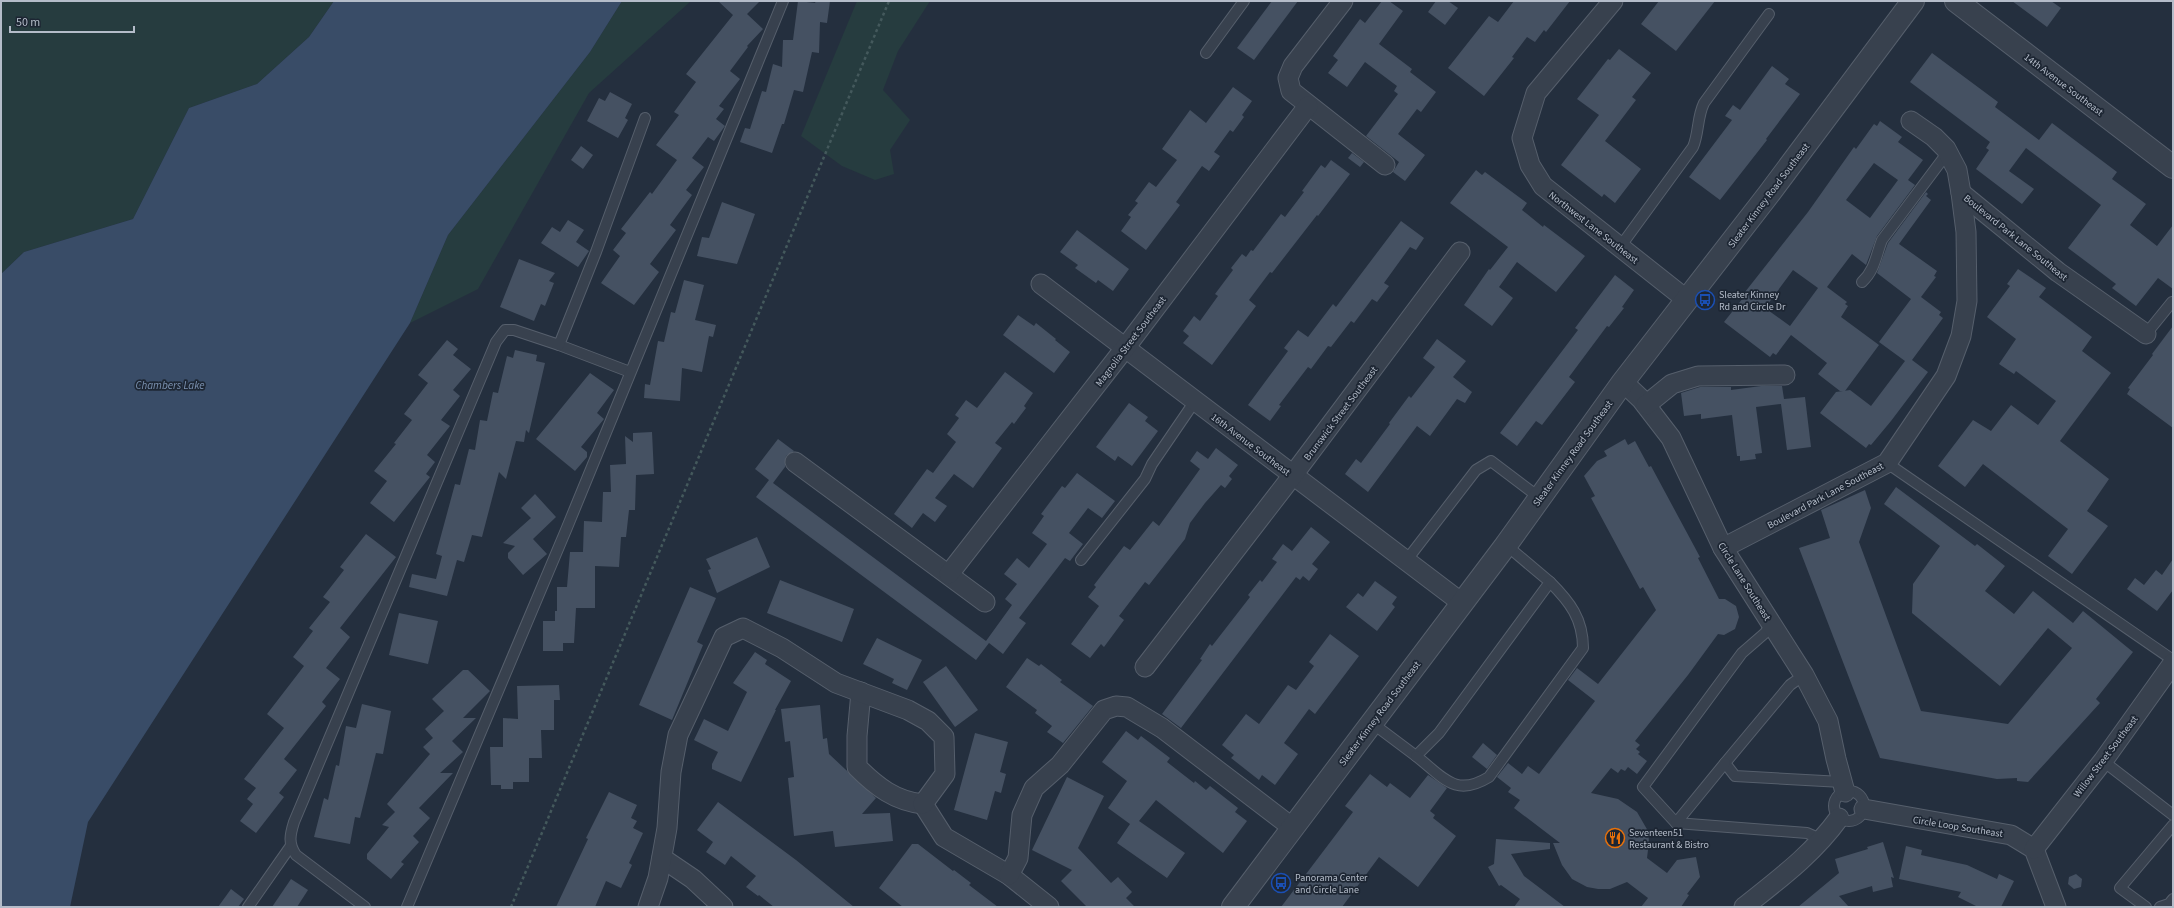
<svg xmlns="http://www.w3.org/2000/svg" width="2174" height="908" viewBox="0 0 2174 908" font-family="'Source Sans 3',sans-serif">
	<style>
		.green { fill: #263c3f }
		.water { fill: #394c67 }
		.building { fill: #455162; fill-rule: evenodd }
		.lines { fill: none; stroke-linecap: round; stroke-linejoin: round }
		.service-casing { stroke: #565f6c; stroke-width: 12 }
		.minor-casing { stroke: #565f6c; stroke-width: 21 }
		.tertiary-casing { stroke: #565f6c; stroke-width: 24 }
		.path { stroke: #44595c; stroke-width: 2.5; stroke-dasharray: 3 3; stroke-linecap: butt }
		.service { stroke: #38414e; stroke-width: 10 }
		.minor { stroke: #38414e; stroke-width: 19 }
		.tertiary { stroke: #38414e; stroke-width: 22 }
		.labels { text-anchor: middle; stroke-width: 3.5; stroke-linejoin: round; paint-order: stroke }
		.street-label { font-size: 10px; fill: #b4bcc9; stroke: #1d2633 }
		.poi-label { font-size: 10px; fill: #b4bcc9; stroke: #1d2633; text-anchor: start }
		.water-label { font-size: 11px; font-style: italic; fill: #7c92b1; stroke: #1d2633 }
	</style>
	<rect width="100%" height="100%" fill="#242f3e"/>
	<g class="green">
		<polygon points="1,1 334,1 309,37 257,84 189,108 133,219 24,252 1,274"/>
		<polygon points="622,1 691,1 589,93 478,289 410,323 448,235 590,52"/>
		<polygon points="857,1 930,1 898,51 883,90 910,120 890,150 894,174 875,180 842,166 801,136"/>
	</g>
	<polygon class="water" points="334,1 622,1 590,52 448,235 410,323 88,822 70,907 1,907 1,274 24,252 133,219 189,108 257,84 309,37"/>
	<g class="building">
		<polygon points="718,1 760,1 747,14 763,29 747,46 748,47 730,71 740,79 719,106 724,109 716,119 725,126 714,141 708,137 692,158 704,167 686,190 692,195 670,225 676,230 650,264 659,272 634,305 601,283 620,256 613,250 626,233 621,229 650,192 652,194 677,160 656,145 679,115 674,112 696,82 686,74 733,15"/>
		<polygon points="798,1 815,3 816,1 830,1 827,23 820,22 819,53 812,52 803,92 794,90 784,124 782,124 772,153 740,142 745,128 750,129 762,91 766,92 773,64 782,67 783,40 793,40"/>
		<polygon points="1272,1 1298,1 1254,60 1237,48"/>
		<polygon points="1382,1 1389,1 1403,11 1379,44 1412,69 1410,72 1436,92 1421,112 1417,109 1398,134 1425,155 1405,181 1393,172 1399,162 1366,136 1398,94 1394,91 1397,86 1365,62 1347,87 1328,73 1338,60 1333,56 1360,19 1365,23"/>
		<polygon points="1436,1 1448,1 1458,8 1445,25 1428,12"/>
		<polygon points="1514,1 1570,1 1546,32 1544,30 1535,42 1527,37 1512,57 1514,58 1484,96 1448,68 1489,16 1498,22"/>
		<polygon points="1659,1 1715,1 1676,51 1641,24"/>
		<polygon points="2012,1 2051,1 2061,8 2047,27"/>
		<polygon points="1619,49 1651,73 1632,97 1636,100 1605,141 1641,169 1615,203 1604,194 1602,197 1561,165 1599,115 1577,99 1608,59 1610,60"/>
		<polygon points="1932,53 1998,102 1995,107 2039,140 2052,123 2117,172 2112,179 2146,204 2130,225 2157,246 2173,225 2173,289 2158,278 2136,306 2112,288 2116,284 2068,248 2101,205 2026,148 2009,171 2034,189 2022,204 1976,169 1989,150 1986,148 1990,142 1910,82"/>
		<polygon points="1772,66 1789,79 1785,84 1800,94 1766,139 1767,140 1720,200 1689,177 1732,120 1725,116 1733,105 1740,110"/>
		<polygon points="1233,87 1252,101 1242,115 1244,117 1233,132 1230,130 1214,152 1220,156 1209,171 1202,166 1176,202 1180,205 1146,250 1121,231 1131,217 1128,215 1138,203 1135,201 1149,182 1156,187 1177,160 1162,149 1190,110 1206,123"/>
		<polygon points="610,92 632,104 625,118 628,120 618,138 587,121 599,98 605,101"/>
		<path d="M1880,121L1902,137L1898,142L1923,160L1908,180L1915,185L1877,236L1866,265L1852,254L1827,287L1847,302L1845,304L1848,306L1841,317L1879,345L1845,391H1840L1818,374L1827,363L1791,335L1776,355L1773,353L1770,357L1724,322L1747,293L1745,292L1808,212L1854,147L1856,149L1874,124L1877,126ZM1874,163L1898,180L1870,218L1846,200ZM1793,270L1818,288L1790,326L1765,308Z"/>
		<polygon points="581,146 593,155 583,169 571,160"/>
		<polygon points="1352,153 1364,162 1360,167 1348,158"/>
		<polygon points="1331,160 1350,174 1318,216 1317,215 1272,273 1270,272 1249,300 1256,306 1212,365 1183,343 1189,336 1183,331 1194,316 1200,321 1218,296 1215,294 1233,270 1231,268 1242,254 1246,257 1251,250 1253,251 1281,214 1285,217 1304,192 1302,191 1321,165 1325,168"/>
		<polygon points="1476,170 1482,175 1485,172 1527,203 1522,210 1543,227 1544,225 1585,256 1556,292 1517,262 1499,287 1513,298 1492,326 1464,305 1489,269 1490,270 1508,247 1450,203"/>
		<polygon points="1926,192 1928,194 1926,196 1931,200 1899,244 1937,271 1934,276 1936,277 1921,297 1941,312 1939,315 1943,318 1912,360 1928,372 1891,421 1871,445 1869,444 1866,448 1820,413 1836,392 1850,390 1871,406 1905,361 1879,342 1911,299 1877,273 1888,243"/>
		<polygon points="722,202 755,214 737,264 697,256 702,237 709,238"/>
		<polygon points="568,220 584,230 576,242 589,251 578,267 541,243 552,227 560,232"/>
		<polygon points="1401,221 1424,238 1416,250 1410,247 1384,283 1389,286 1377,302 1372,299 1354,323 1351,321 1331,347 1328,346 1311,369 1308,367 1279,405 1281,406 1270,421 1248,405 1288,351 1284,348 1298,330 1308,337 1333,304 1336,307"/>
		<polygon points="1077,230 1129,269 1113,291 1098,280 1096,283 1075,268 1078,265 1060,252"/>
		<polygon points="519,259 555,273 549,281 554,283 545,306 541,304 534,321 500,307"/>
		<polygon points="2018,269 2046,288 2039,297 2092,337 2082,351 2111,373 2060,441 2109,479 2087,511 2108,526 2072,574 2048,556 2068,529 1983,464 1965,487 1938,466 1973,420 1991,431 2011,405 2038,425 2056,401 2016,371 2014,374 1999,364 2016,339 1987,317 2010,286 2007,284"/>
		<polygon points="1615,275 1634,290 1622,307 1624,308 1609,327 1607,326 1569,377 1575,382 1542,425 1536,421 1517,446 1500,433 1578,330 1575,328"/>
		<polygon points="684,280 704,285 695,320 716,325 713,337 709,336 702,372 682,368 680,401 644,398 645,384 650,385 658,341 664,342 671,312 675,313"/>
		<polygon points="1018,315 1034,326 1036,323 1056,339 1055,340 1070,352 1054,373 1003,335"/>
		<polygon points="2173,326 2173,428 2127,394 2130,389 2128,388 2153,355 2152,354"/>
		<polygon points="1437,339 1466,361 1453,377 1472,392 1465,403 1457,399 1430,436 1417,426 1368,492 1345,474 1356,459 1361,463 1390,424 1389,423 1409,396 1411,398 1435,367 1423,358"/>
		<polygon points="447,340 458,349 453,355 471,369 453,390 460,396 441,420 450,426 427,455 435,462 426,474 430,477 394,522 370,503 387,481 374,471 396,444 394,443 412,420 404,414 428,383 418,375"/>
		<polygon points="515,350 537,355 536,361 545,363 529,433 526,430 524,442 516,441 506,479 499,472 482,537 472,535 464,562 457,560 447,596 409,587 412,574 436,579 442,556 436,554 455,484 460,485 469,449 475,450 480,420 487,421 493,392 498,393 507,356 513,358"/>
		<polygon points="1005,372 1033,393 1024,406 1026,408 1014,424 1012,422 995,443 1002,448 973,488 954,474 935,498 947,506 935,522 923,513 912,528 894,514 927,469 933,473 956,442 947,434 959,418 955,415 966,400 977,408"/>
		<polygon points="590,373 614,390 597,413 604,419 581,447 587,452 587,457 575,471 536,439"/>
		<polygon points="1761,386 1782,386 1784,399 1805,397 1811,447 1787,450 1781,404 1756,407 1762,453 1755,454 1756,459 1740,461 1740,456 1737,456 1732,415 1701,419 1701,414 1684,416 1681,393 1700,387 1731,387 1731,390"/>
		<polygon points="1129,403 1148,417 1145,421 1158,431 1132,466 1118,456 1115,461 1096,447"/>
		<polygon points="652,432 654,474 636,475 635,510 629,510 626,537 621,537 619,567 595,566 595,608 576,608 574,643 563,643 563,651 543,651 543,621 555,621 555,611 557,611 557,587 567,587 570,552 583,552 584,521 602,522 603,492 611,492 610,465 626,464 625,436 633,442 633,433"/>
		<polygon points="778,439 794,451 786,456 785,467 773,483 986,641 1012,605 1005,599 1017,584 1004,574 1017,558 1029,568 1047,544 1032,533 1044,516 1041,514 1062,486 1065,488 1077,473 1115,501 1102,518 1088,508 1069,533 1083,544 1070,561 1065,558 1019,618 1026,623 1003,654 989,643 976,660 756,497 769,480 755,469"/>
		<polygon points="1625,439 1628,445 1635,441 1649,467 1651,466 1700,557 1698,558 1719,599 1725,599 1736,606 1739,617 1735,629 1724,635 1718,634 1688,675 1635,741 1640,745 1636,749 1640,752 1638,754 1647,761 1637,774 1628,767 1625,771 1621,769 1618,773 1611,768 1591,793 1618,799 1637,812 1648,831 1649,842 1647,858 1667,873 1677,860 1696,857 1700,877 1687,894 1689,895 1681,907 1641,907 1648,898 1627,882 1610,889 1598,889 1587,887 1572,879 1562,865 1553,843 1560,843 1514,808 1520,800 1508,792 1511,788 1497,777 1508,763 1522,774 1528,766 1539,774 1595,701 1568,680 1577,668 1598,684 1656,610 1643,587 1640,589 1591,498 1595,496 1584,476 1597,461 1607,456 1604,451"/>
		<polygon points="1216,448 1238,465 1229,476 1232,479 1225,488 1221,485 1205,503 1190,523 1185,539 1149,585 1145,582 1119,616 1124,620 1104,647 1101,644 1090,658 1071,644 1099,606 1088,597 1096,587 1094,585 1124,546 1130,550 1153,521 1159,526 1200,469 1190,461 1197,451 1208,459"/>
		<polygon points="1896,487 1975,546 1977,544 2005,566 1985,591 2014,614 2033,591 2073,623 2083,611 2133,652 2096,699 2100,703 2028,782 2017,781 2017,778 1997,779 1880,758 1799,548 1830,538 1821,510 1865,490 1871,508 1859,542 1921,711 2008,724 2072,648 2048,628 2000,686 1912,613 1913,584 1940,546 1884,504"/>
		<polygon points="535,494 556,517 533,539 547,554 523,575 508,558 508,553 515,546 503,543 531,518 521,508"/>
		<polygon points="1311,527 1330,542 1312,564 1318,569 1309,581 1303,576 1300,580 1296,577 1181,728 1162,714 1202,660 1200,659 1210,644 1212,646 1250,597 1248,595 1260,580 1262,582 1277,562 1272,559 1283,544 1292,551"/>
		<polygon points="366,534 396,557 340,628 350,637 326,668 340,679 322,702 326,706 284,759 297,770 279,793 284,797 256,833 240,821 253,804 247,799 256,788 244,779 284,728 267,714 304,666 293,657 313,631 309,628 330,602 323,597 344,570 340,567"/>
		<polygon points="757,537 770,567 717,593 708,570 711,569 706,559"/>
		<polygon points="2173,559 2173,590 2157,611 2127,589 2135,578 2144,585 2156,570 2162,575"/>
		<polygon points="780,580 854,609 842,642 767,613"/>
		<polygon points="1375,581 1397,597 1392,604 1395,607 1377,631 1346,607 1358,593 1363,597"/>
		<polygon points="690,587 716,598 697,642 703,645 672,720 639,705"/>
		<polygon points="399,613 438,621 428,664 389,655"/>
		<polygon points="1330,634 1359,656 1315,714 1309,709 1284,743 1298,754 1275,785 1262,775 1259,780 1231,758 1234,755 1222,745 1246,714 1259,724 1288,685 1296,690 1314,666 1309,662"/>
		<polygon points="877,638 922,660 907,690 892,683 894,679 863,664"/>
		<polygon points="755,652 767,660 765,664 791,681 775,710 776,710 741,782 712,769 712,764 718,752 694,740 704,719 728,731 747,692 733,683"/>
		<polygon points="1027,658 1039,666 1041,664 1062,680 1060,682 1093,706 1063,743 1047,732 1052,726 1035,713 1037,710 1006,687"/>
		<polygon points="946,666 978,710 955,727 923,682"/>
		<polygon points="463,670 468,670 490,691 463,718 476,718 452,741 463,752 440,773 453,773 419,808 430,818 413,836 419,842 401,862 404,864 391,879 367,859 367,854 389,827 382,825 395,812 387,804 430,754 423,747 433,738 425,729 444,711 432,699"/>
		<polygon points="559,685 560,700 554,700 554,730 541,730 542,758 529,758 529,782 513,782 513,789 501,789 501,785 491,785 490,747 503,747 503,718 518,719 517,686"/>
		<polygon points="362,704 391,711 383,754 376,753 360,818 355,817 350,844 314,837 324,798 328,800 336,765 339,766 346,726 356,728"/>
		<polygon points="820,705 823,739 827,738 829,754 876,798 862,814 890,813 893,841 835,847 833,831 794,836 788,778 794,777 790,741 785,742 781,709"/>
		<polygon points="1126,731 1138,740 1141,736 1170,758 1167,762 1194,783 1195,781 1206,790 1210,786 1238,808 1235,812 1247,821 1223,853 1156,800 1139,821 1185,853 1167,878 1117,843 1130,824 1108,808 1127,781 1102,762"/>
		<polygon points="975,733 1008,742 1000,772 1006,774 1001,793 995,791 987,820 954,810"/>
		<polygon points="1483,743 1497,755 1487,769 1472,757"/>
		<polygon points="1370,774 1387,787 1390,783 1410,798 1428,775 1447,788 1430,811 1435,815 1433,818 1456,836 1418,887 1379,857 1342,907 1281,907 1353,812 1345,806"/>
		<polygon points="1067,777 1104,796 1078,848 1111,883 1118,877 1132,892 1126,898 1135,907 1087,907 1061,881 1072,870 1032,850"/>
		<polygon points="609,792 637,805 631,818 637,821 633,828 643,833 629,863 632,865 621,888 606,881 595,907 556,907 588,839 586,838"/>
		<polygon points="718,802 796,860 854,907 774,907 759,895 758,896 746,887 756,876 731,856 725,865 706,852 713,842 697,830"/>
		<polygon points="1496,839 1550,843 1550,849 1511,854 1524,876 1565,907 1514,907 1520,899 1501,885 1499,886 1488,867 1494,864"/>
		<polygon points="1883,842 1894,878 1891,877 1893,887 1873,892 1872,886 1839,896 1849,907 1798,907 1839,873 1835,859 1868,849 1867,847"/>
		<polygon points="912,844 918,844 953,871 954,870 971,883 969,885 998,907 903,907 879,888"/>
		<polygon points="1906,846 1922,850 1921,855 1967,865 1997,879 1999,874 2014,881 2001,907 1978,907 1958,897 1961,892 1899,879"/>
		<polygon points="2076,874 2082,879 2081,887 2074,889 2068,884 2069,877"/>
		<polygon points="291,879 308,890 297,907 272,907"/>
		<polygon points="231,889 244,899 238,907 218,907"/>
	</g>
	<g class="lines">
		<defs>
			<g id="service">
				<polyline points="1206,53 1244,1"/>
				<path d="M1620,247L1693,147C1699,133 1697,117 1704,103L1769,14"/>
				<path d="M1862,282C1875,270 1876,255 1882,240L1948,152"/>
				<polyline points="2146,334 2172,302"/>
				<polyline points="559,345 630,372"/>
				<polyline points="1887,463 2173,660"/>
				<polyline points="1081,560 1145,479 1152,464 1195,401"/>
				<polyline points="1406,561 1476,470 1491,461 1540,498"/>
				<polyline points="1772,623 1765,633 1742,653 1643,787 1676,823 1807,833 1823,840"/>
				<polyline points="1804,675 1790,685 1725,763 1735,776 1842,782"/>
				<polyline points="1372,723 1416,756 1439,733 1550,582 1506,545"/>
				<path d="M1416,756C1443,777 1455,798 1489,777L1583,648C1583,619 1570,602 1550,582"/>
				<polyline points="2103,761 2173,815"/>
				<circle cx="1849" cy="806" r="15"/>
				<polyline points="1676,823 1725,763"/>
				<polyline points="248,907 290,847"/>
				<path d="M365,907L296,855C288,843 290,835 294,822L496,342L505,330H514L559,345L596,252L645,118"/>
				<polyline points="407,907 566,530 783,1"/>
				<polyline points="2146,907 2120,888 2173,825"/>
				<polyline points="2160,907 2169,904 2173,899"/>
			</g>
			<g id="minor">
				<polyline points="1343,1 1293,66 1288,78 1291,91 1385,165"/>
				<polyline points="1613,1 1536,93 1522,138 1530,165 1543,186 1687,300"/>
				<polyline points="1961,193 2058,272 2146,334"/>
				<polyline points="1041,284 1462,603"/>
				<polyline points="1623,382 1641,399 1671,438 1723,548 1804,675 1828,721 1836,759 1845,792"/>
				<polyline points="1646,405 1672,384 1698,376 1785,375"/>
				<polyline points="795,462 985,602"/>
				<polyline points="1723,548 1887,463 1946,376 1961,336 1967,301 1966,232 1961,193 1957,170 1946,149 1934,137 1911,121"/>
				<polyline points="949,574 1125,348 1308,106"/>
				<polyline points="1145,667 1293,475 1460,252"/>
				<path d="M861,692L857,736V767C877,787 895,801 923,804"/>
				<polyline points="923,804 944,837 1009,875 1049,907"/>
				<polyline points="1864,809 2011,835 2034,849 2056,907"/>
				<polyline points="2034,849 2103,761 2173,663"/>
				<polyline points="662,858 693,879 723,907"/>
				<polyline points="1009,875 1018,858 1022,815 1034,788 1060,765 1104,710 1116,706 1127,707 1162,728 1293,828"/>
				<polyline points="648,907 658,878 667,828 671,772 678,735 724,637 743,628 782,648 836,683 908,710 928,721 944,737 945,774 923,804"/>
				<path d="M1744,907C1779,879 1813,854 1839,818"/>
			</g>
			<g id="tertiary">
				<polyline points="1956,1 2173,167"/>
				<polyline points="1233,907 1506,545 1623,382 1768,195 1913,1"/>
			</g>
		</defs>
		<use href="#service" class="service-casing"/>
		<use href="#minor" class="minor-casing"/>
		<use href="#tertiary" class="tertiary-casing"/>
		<polyline class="path" points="511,907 889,1"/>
		<use href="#service" class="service"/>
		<use href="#minor" class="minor"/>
		<use href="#tertiary" class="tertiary"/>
	</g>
	<defs>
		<symbol id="bus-ring" viewBox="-11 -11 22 22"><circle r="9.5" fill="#1d2633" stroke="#1a4fb4" stroke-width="1.5"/><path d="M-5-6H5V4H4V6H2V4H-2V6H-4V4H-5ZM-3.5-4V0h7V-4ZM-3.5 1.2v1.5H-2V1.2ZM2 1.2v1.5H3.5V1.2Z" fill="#1a4fb4"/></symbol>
		<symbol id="restaurant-ring" viewBox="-11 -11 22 22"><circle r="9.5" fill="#1d2633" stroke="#e8710a" stroke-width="1.5"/><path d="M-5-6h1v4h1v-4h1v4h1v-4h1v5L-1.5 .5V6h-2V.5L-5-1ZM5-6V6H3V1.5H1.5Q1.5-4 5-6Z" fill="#e8710a"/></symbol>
	</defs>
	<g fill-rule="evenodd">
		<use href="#bus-ring" x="1694" y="289" width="22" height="22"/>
		<use href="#restaurant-ring" x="1604" y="827" width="22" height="22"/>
		<use href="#bus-ring" x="1270" y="872" width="22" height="22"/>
	</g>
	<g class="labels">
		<g class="street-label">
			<text transform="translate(2064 84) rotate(37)" y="4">14th Avenue Southeast</text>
			<text transform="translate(1768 195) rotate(-53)" y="4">Sleater Kinney Road Southeast</text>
			<text transform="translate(1594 227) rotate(38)" y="4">Northwest Lane Southeast</text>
			<text transform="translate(2016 237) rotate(39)" y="4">Boulevard Park Lane Southeast</text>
			<text transform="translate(1130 341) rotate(-53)" y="4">Magnolia Street Southeast</text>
			<text transform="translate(1340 413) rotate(-53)" y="4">Brunswick Street Southeast</text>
			<text transform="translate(1251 444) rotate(37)" y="4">16th Avenue Southeast</text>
			<text transform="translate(1572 453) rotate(-54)" y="4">Sleater Kinney Road Southeast</text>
			<text transform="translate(1825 495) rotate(-28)" y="4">Boulevard Park Lane Southeast</text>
			<text transform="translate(1745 581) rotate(58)" y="4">Circle Lane Southeast</text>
			<text transform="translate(1379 713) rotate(-53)" y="4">Sleater Kinney Road Southeast</text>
			<text transform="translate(2105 756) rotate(-53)" y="4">Willow Street Southeast</text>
			<text transform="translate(1958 826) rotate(9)" y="4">Circle Loop Southeast</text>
		</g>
		<g class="poi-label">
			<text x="1719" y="298">Sleater Kinney<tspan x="1719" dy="12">Rd and Circle Dr</tspan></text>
			<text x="1629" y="836">Seventeen51<tspan x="1629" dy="12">Restaurant &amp; Bistro</tspan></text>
			<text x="1295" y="881">Panorama Center<tspan x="1295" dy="12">and Circle Lane</tspan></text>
		</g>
		<g class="water-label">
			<text x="170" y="389">Chambers Lake</text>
		</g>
	</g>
	<rect width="2174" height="908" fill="none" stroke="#b4bcc9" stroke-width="4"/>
	<path d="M10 26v6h124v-6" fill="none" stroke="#b4bcc9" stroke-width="2"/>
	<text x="16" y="26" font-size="12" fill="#b4bcc9" stroke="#1d2633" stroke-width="3" paint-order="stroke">50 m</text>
</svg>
